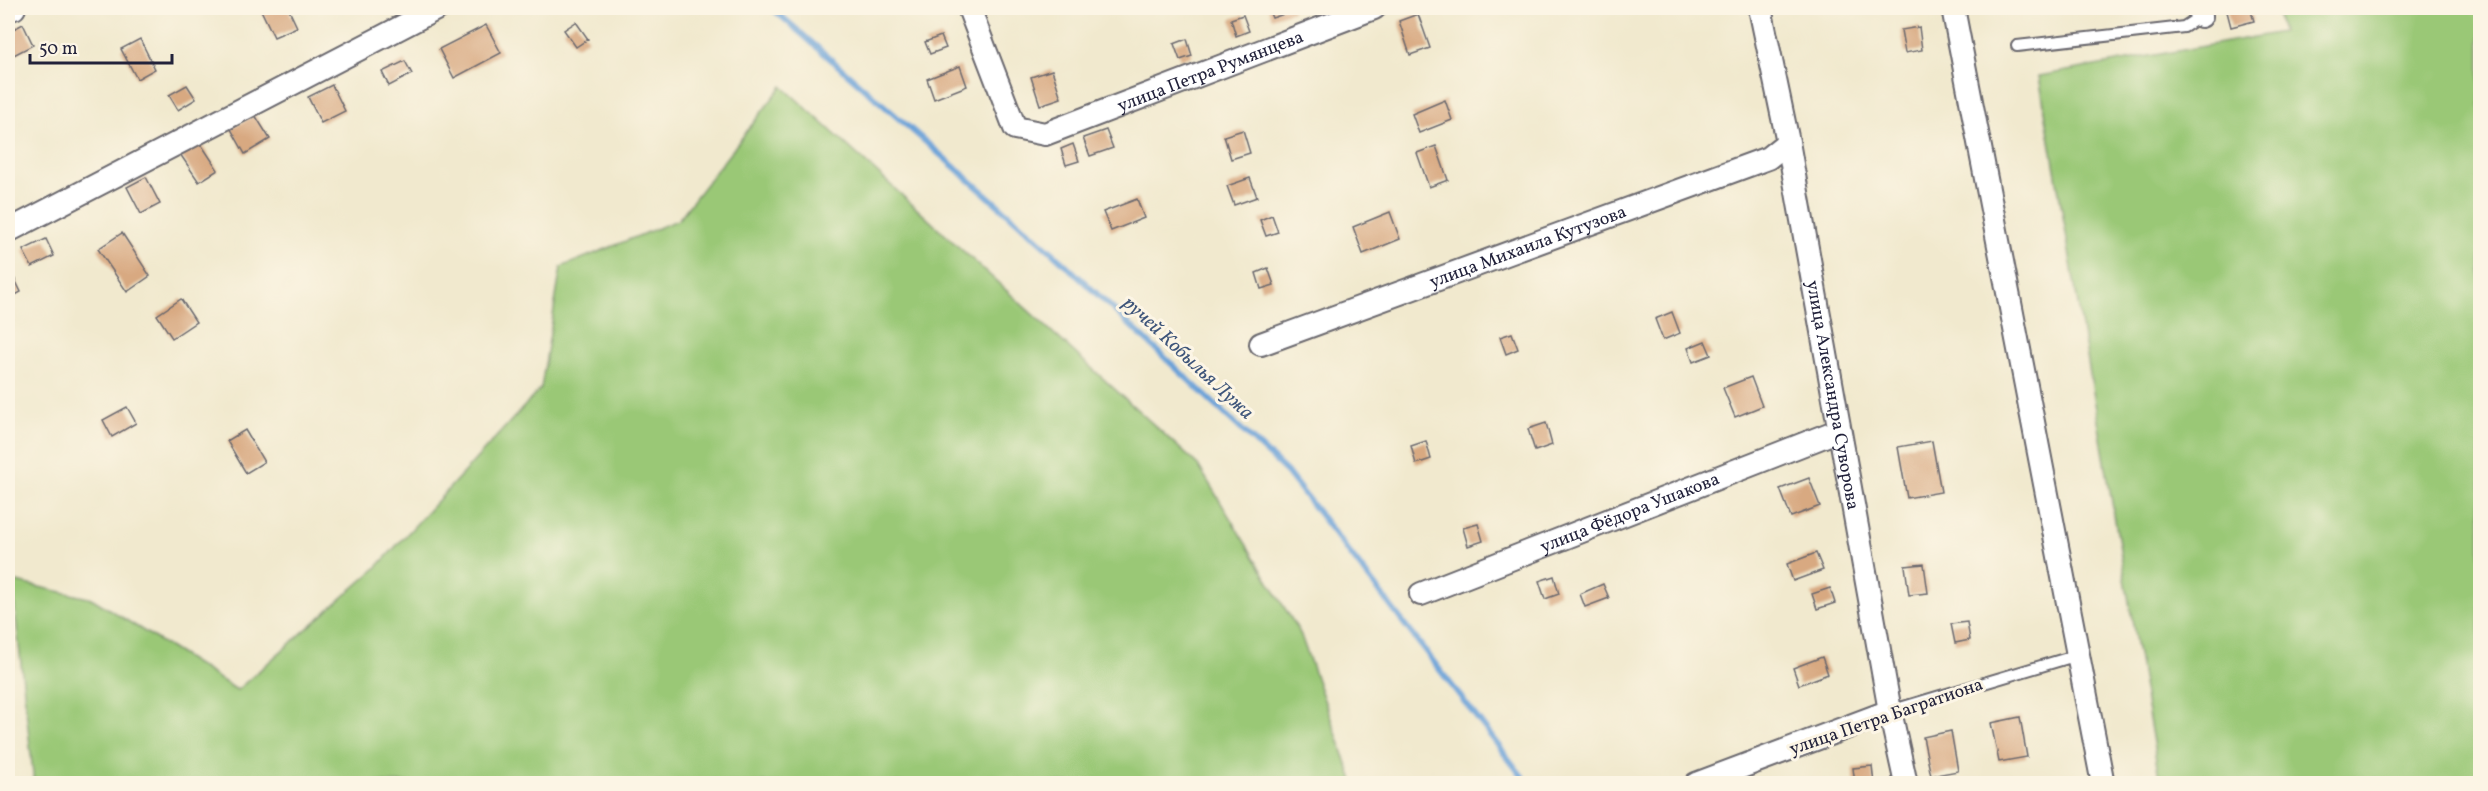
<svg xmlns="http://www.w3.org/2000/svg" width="2488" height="791" viewBox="0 0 2488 791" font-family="Vollkorn,serif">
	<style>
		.green { fill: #9ac876; stroke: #5e7558; stroke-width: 1.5 }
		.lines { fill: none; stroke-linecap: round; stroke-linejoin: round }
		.stream { stroke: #69a1d8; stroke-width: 6 }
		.building { fill: #d8a981 }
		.lane-casing { stroke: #6a686e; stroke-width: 14 }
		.street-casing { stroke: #6a686e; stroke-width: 26 }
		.lane { stroke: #fff; stroke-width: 10 }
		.street { stroke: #fff; stroke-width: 22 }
		.labels { text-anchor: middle; stroke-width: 6; stroke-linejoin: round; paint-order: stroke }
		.street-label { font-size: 18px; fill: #22223b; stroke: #fcf5e5 }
		.water-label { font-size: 20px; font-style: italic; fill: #3e557a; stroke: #fcf5e5 }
	</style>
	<rect width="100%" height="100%" fill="#fcf5e5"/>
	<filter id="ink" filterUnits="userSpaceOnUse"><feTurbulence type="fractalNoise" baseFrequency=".0167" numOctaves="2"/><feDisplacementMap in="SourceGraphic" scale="12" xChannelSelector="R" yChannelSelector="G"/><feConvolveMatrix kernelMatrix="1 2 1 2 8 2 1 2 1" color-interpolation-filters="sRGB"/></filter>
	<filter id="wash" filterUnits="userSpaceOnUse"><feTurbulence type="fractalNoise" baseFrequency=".008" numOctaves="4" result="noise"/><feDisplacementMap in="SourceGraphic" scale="24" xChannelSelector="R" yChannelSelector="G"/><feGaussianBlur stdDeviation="1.35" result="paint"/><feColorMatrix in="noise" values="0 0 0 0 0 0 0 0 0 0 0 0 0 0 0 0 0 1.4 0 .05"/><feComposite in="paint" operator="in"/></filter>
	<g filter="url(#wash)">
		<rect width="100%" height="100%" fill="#f1e9ce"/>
		<g class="green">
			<polygon points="2276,8 2480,8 2480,783 2160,783 2039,76 2282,32"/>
			<polygon points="782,86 1198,465 1300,633 1354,783 34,783 12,581 93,599 237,690 376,568 541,388 561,267 678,220"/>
		</g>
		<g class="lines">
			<polyline class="stream" points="772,8 1052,252 1287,472 1528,784"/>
		</g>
		<g id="blocks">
			<g class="building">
				<polygon points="260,8 288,8 297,27 274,37"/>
				<polygon points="1268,8 1292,8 1293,11 1272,18"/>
				<polygon points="2226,8 2250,8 2254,21 2231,27"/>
				<polygon points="1418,14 1430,48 1410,55 1399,21"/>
				<polygon points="1243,15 1249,31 1236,36 1231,19"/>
				<polygon points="576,22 588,39 576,47 564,30"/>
				<polygon points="23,24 33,45 8,58 8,32"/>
				<polygon points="486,25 501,53 454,78 439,49"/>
				<polygon points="1919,27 1922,50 1905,53 1901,30"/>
				<polygon points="941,36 946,48 930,54 925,42"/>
				<polygon points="140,39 155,69 137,79 121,49"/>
				<polygon points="1187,39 1192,56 1180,60 1174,44"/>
				<polygon points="405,61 412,74 389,86 382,72"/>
				<polygon points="960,66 967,86 934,99 927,79"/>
				<polygon points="1052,70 1061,98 1040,105 1031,77"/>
				<polygon points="187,85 196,99 178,110 169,95"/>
				<polygon points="332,85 345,111 321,123 308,97"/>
				<polygon points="1445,100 1452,120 1419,133 1412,114"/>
				<polygon points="255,115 270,139 245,154 231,129"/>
				<polygon points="1106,130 1113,148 1090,156 1083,138"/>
				<polygon points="1243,130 1250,153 1231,159 1224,136"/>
				<polygon points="199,141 218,170 199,182 180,154"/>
				<polygon points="1073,144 1079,161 1066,165 1061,149"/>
				<polygon points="1436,146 1448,180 1429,187 1417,153"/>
				<polygon points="146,177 160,204 141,214 127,187"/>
				<polygon points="1250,178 1257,197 1234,205 1227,186"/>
				<polygon points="1137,199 1144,218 1111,231 1103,212"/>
				<polygon points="1390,212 1400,239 1363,254 1353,227"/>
				<polygon points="1272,215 1278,232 1266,236 1260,220"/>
				<polygon points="122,233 150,276 127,292 98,249"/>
				<polygon points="46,239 54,256 32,267 23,250"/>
				<polygon points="8,265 21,292 8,299"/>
				<polygon points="1268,268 1274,285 1261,289 1256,273"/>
				<polygon points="181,299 196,322 172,338 157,315"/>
				<polygon points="1672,312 1680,333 1663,340 1655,319"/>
				<polygon points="1512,333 1518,349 1506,354 1500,337"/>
				<polygon points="1705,341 1711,355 1693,362 1688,348"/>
				<polygon points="1751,377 1762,406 1735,417 1723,388"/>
				<polygon points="127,407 136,423 112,437 103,420"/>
				<polygon points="1546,423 1552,445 1535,451 1528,429"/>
				<polygon points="245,430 264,462 246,473 227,441"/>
				<polygon points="1426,441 1431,459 1416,464 1411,446"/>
				<polygon points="1932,441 1941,492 1907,498 1898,447"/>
				<polygon points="1809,478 1820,506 1791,517 1780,489"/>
				<polygon points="1478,524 1483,541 1468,546 1463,528"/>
				<polygon points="1816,553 1823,570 1793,581 1787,564"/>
				<polygon points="1924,564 1928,593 1909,595 1905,566"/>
				<polygon points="1554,576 1559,594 1545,599 1539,581"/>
				<polygon points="1603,584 1609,598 1585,607 1580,594"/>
				<polygon points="1830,588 1835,603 1817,609 1812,594"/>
				<polygon points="1967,622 1970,640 1955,643 1951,624"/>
				<polygon points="1822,657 1828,674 1799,685 1793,668"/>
				<polygon points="2020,717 2027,757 1999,762 1991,723"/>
				<polygon points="1951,731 1958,771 1931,776 1923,737"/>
				<polygon points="1872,766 1874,784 1855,784 1853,768"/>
			</g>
		</g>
	</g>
	<g filter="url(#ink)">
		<use href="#blocks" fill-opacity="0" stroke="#6a686e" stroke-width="1.5"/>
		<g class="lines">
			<defs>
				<g id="lane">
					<polyline points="2017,46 2184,27 2201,16"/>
					<polyline points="1890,711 2078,655"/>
				</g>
				<g id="street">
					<path id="s1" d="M969,8L1015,128L1045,134L1374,8"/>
					<path id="s2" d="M1760,8L1788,142L1890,711L1906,784"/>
					<polyline points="1953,8 2103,784"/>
					<polyline points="2198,8 2201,16"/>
					<polyline points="8,10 14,8"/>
					<polyline points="8,231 438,8"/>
					<path id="s3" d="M1261,344L1768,158L1788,142"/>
					<path id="s4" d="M1421,594L1837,431"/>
					<polyline points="1696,784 1890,711"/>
				</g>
			</defs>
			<use href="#lane" class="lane-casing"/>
			<use href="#street" class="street-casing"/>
			<use href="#lane" class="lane"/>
			<use href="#street" class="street"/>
		</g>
	</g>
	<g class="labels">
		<g class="street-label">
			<text dy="6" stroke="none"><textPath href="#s1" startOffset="336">улица Петра Румянцева</textPath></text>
			<text dy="6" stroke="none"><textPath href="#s3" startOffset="284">улица Михаила Кутузова</textPath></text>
			<text dy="6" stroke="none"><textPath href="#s2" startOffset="394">улица Александра Суворова</textPath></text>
			<text dy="6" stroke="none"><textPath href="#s4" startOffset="224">улица Фёдора Ушакова</textPath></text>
			<text transform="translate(1886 716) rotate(-19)" y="6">улица Петра Багратиона</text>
		</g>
		<g class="water-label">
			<text transform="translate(1189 357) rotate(43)" y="7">ручей Кобылья Лужа</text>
		</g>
	</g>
	<rect width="2488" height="791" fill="none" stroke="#fcf5e5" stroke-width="30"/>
	<path d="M30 54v9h142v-9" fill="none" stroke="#22223b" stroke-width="3"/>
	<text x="39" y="54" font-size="18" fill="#22223b" stroke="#fcf5e5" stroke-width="4.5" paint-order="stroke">50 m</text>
</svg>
